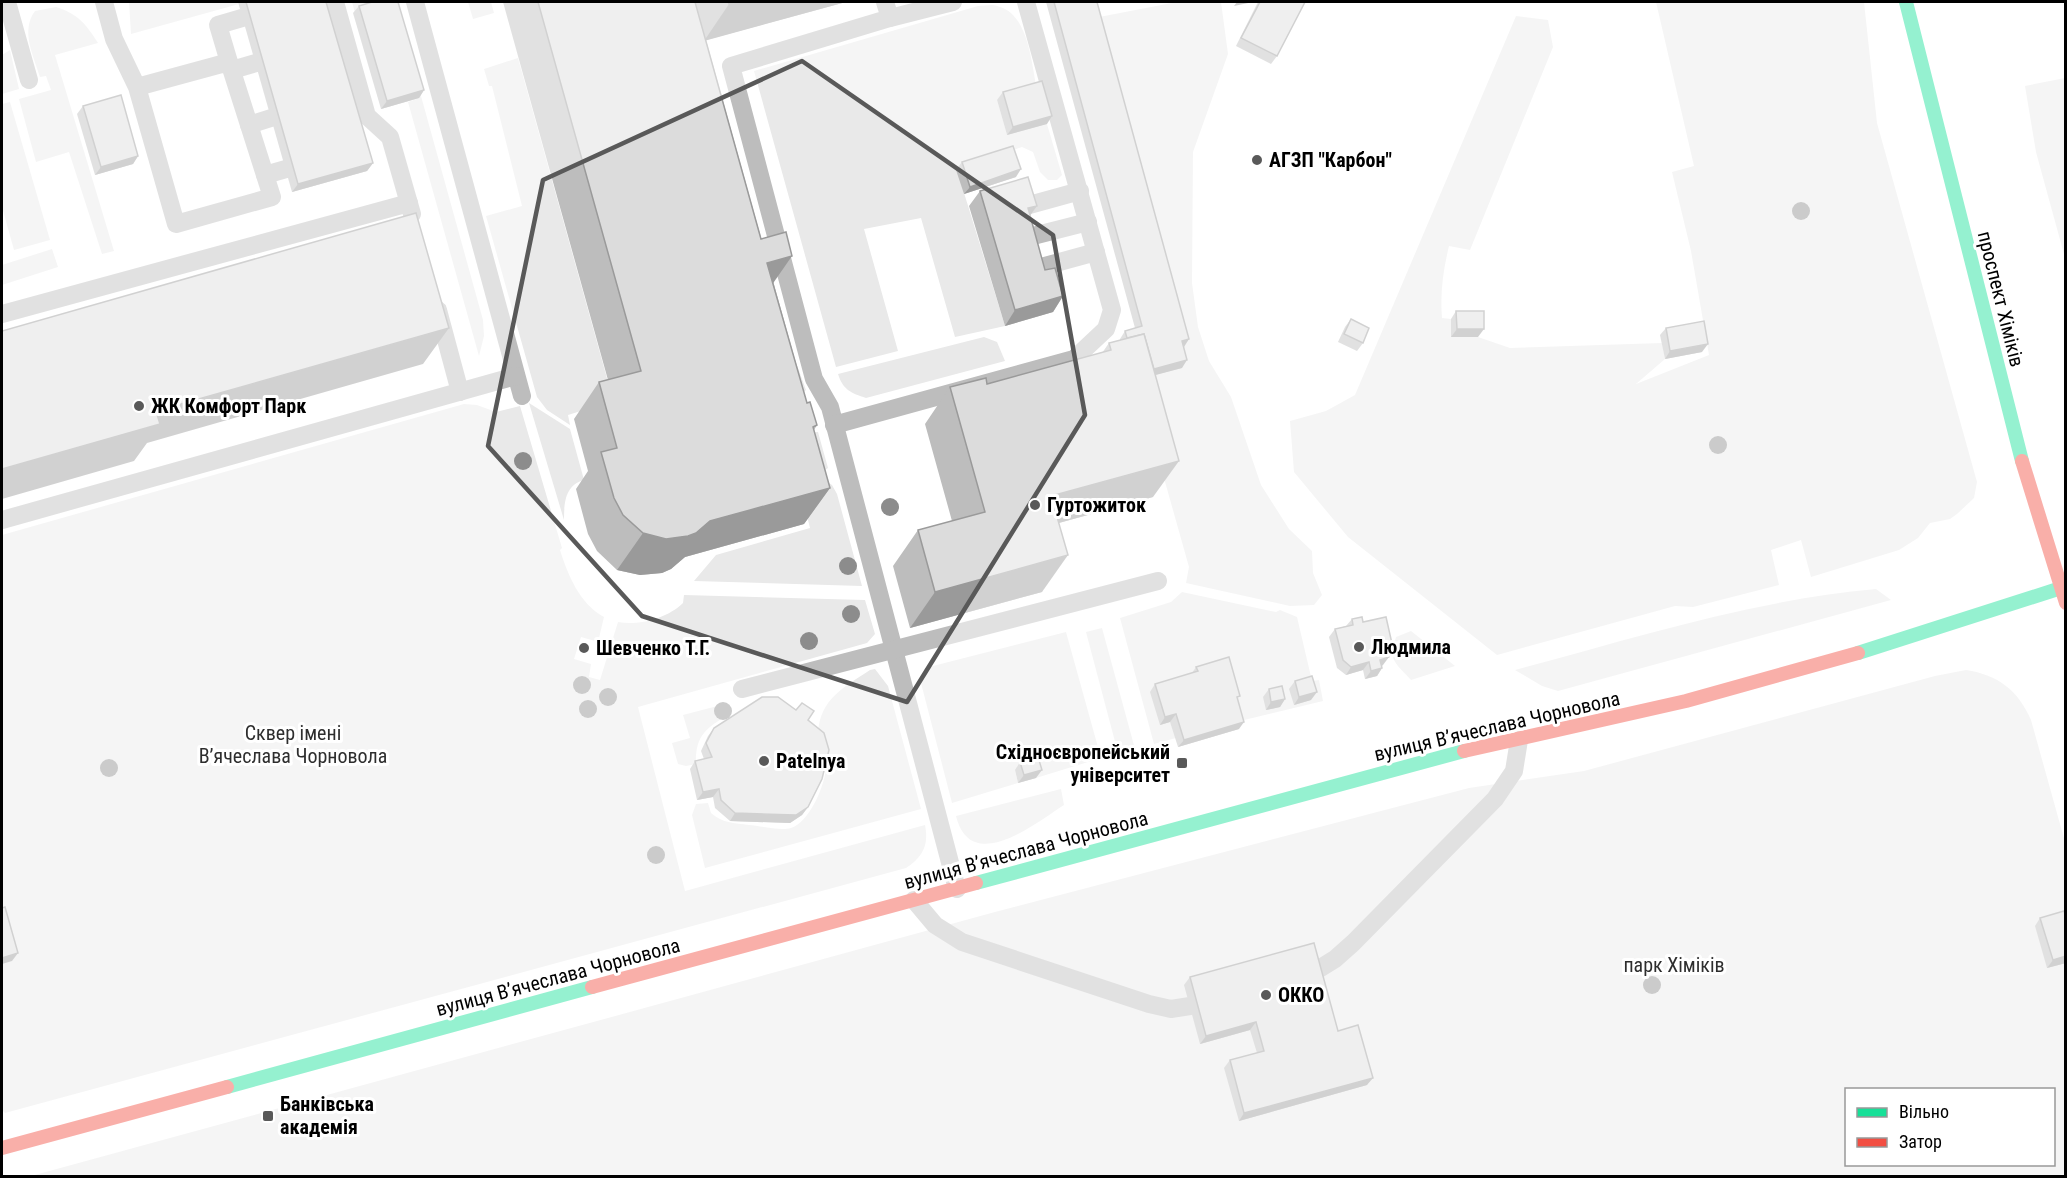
<svg xmlns="http://www.w3.org/2000/svg" width="2067" height="1178" viewBox="0 0 2067 1178" font-family="'Roboto Condensed',sans-serif">
	<style>
		.green { fill: #e9e9e9; fill-rule: evenodd }
		.lines { fill: none; stroke-linecap: round; stroke-linejoin: round }
		.lane { stroke: #bdbdbd; stroke-width: 18 }
		.fast { stroke: #16e098; stroke-width: 14 }
		.jam { stroke: #f24e42; stroke-width: 14 }
		.tree { fill: #8c8c8c }
		.wall { fill: #bdbdbd }
		.shaded-wall { fill: #9a9a9a }
		.building { fill: #dcdcdc; stroke: #9a9a9a; stroke-width: 1.5 }
		.marked { fill: none; stroke: #595959; stroke-width: 4.5; stroke-linejoin: round }
		.poi-dot { fill: #595959; stroke: #fff; stroke-width: 2 }
		.labels { text-anchor: middle; stroke-width: 6; stroke-linejoin: round; paint-order: stroke }
		.poi-label { font-size: 20px; font-weight: bold; fill: #000; stroke: #fff; text-anchor: start }
		.street-label { font-size: 20px; fill: #000; stroke: #fff }
		.park-label { font-size: 20px; fill: #2e2e2e; stroke: #fff }
	</style>
	<rect width="100%" height="100%" fill="#fff"/>
	<g class="green">
		<polygon points="129,2 238,2 239,4 131,34"/>
		<polygon points="352,2 395,2 483,320 484,336 479,356 408,102 419,98 355,13"/>
		<polygon points="468,2 491,2 494,13 473,19"/>
		<polygon points="1177,2 1221,2 1228,54 1193,152 1192,283 1198,327 1209,361 1231,397 1261,485 1289,529 1312,551 1313,573 1322,595 1314,605 1290,606 1186,583 1189,567 1151,432 1122,384 1182,368 1094,18"/>
		<path d="M1656,2H1864L1877,123L1977,482L1974,498L1957,514L1950,519L1930,523L1918,538L1899,550L1811,577L1801,540L1771,550L1779,585L1693,607L1675,606L1497,655L1348,537L1294,472L1290,421L1326,411L1355,395L1516,16L1548,20L1553,47L1470,250L1449,246C1443,271 1440,293 1442,318L1451,319V337H1478L1510,348L1662,343L1665,359L1636,384L1709,355L1691,251L1672,172L1694,166Z"/>
		<path d="M978,6C984,6 992,4 997,6C1029,13 1031,63 1037,89L997,100L1007,135L1047,124L1062,175L1057,180H1048L1040,172L1033,152L1022,147L957,170L1005,326L955,337L921,218L864,229L898,351L836,367L754,71Z"/>
		<path d="M56,7C77,13 87,25 98,43L55,55L114,251L102,254L69,152L36,162L19,99L51,90L46,76L40,77C34,57 20,31 35,11Z"/>
		<polygon points="10,50 19,89 2,94 2,55"/>
		<polygon points="518,58 615,407 584,410 568,415 570,425 547,410 537,397 486,216 522,206 492,86 489,86 484,69"/>
		<polygon points="2065,78 2066,78 2065,258 2036,152 2025,86"/>
		<polygon points="10,102 50,240 14,250 2,207 2,104"/>
		<polygon points="52,249 58,267 2,285 2,265"/>
		<path d="M984,337L997,342L1005,361L866,398C851,393 843,390 838,374Z"/>
		<polygon points="785,352 794,357 806,390 796,399 807,433 818,432 828,468 817,475 832,485 837,494 862,586 694,581 716,555 810,528 793,460"/>
		<path d="M529,403L570,429L584,480C565,485 564,503 564,520Z"/>
		<path d="M464,404L477,405L496,412L520,406L562,548L560,550C568,575 579,603 604,617L599,638L595,641L581,637L574,659L591,664L589,677L600,680L618,622C639,626 668,618 683,603L684,595L865,600L875,634L867,643L638,707L685,891L925,825C929,845 923,857 906,868L5,1113L2,1110V535Z"/>
		<path d="M1876,589L1891,600L1558,691L1542,686L1515,670C1634,638 1753,600 1876,589Z"/>
		<polygon points="1182,592 1276,612 1280,610 1297,617 1312,681 1319,680 1323,701 1236,722 1231,705 1160,725 1170,722 1176,738 1154,744 1120,618 1171,602"/>
		<polygon points="1102,628 1135,749 1118,753 1086,632"/>
		<path d="M1411,631L1455,666L1411,680C1395,662 1388,661 1396,637Z"/>
		<polygon points="1066,632 1101,758 1036,778 1032,765 1015,770 1018,783 952,803 921,683 925,668"/>
		<path d="M875,669L888,686L921,809L705,868L692,815L696,804L708,803L711,813C722,823 734,823 749,825C761,826 780,831 791,828C816,820 841,751 818,733C820,699 844,687 870,670Z"/>
		<path d="M1966,670C1998,675 2018,690 2031,720L2065,842V1176H31L995,912L1469,788L1584,771L1935,676ZM1846,1090H2054V1164H1846Z"/>
		<path d="M725,704L728,715C706,728 695,736 696,764L686,766L678,764L672,743L690,738L683,715Z"/>
		<path d="M1061,789L1064,805C1036,823 971,876 956,816Z"/>
	</g>
	<g class="lines">
		<g class="lane">
			<polyline points="7,2 29,80"/>
			<polyline points="104,2 114,39 137,87 176,224 272,197 229,62 137,87"/>
			<polyline points="335,2 367,116 390,137 412,214"/>
			<polyline points="415,2 522,396"/>
			<polyline points="885,2 890,18 731,66 814,379 830,407 957,889"/>
			<polyline points="890,18 953,2"/>
			<polyline points="229,62 218,25 242,18"/>
			<polyline points="232,70 256,63"/>
			<polyline points="249,125 271,118"/>
			<polyline points="265,175 286,169"/>
			<polyline points="1022,207 1080,191"/>
			<polyline points="1021,239 1088,222"/>
			<polyline points="1030,270 1096,252"/>
			<polyline points="438,310 460,392"/>
			<polyline points="2,314 409,203"/>
			<polyline points="834,425 1074,359 1106,329 1112,310 1026,2"/>
			<polyline points="2,520 516,376"/>
			<polyline points="742,689 1158,581"/>
			<polyline points="914,900 935,925 962,942 1149,1004 1171,1009 1190,1006"/>
			<polyline points="1314,972 1335,959 1353,943 1495,799 1514,771 1519,740"/>
		</g>
		<g class="fast">
			<polyline points="1906,2 2022,461"/>
			<polyline points="1858,653 2061,588"/>
			<polyline points="976,883 1464,751"/>
			<polyline points="227,1087 592,987"/>
		</g>
		<g class="jam">
			<polyline points="2022,461 2066,603"/>
			<polyline points="1464,751 1686,701 1858,653"/>
			<polyline points="592,987 976,883"/>
			<polyline points="2,1148 227,1087"/>
		</g>
	</g>
	<g class="tree">
		<circle cx="1801" cy="211" r="9"/>
		<circle cx="1718" cy="445" r="9"/>
		<circle cx="523" cy="461" r="9"/>
		<circle cx="890" cy="507" r="9"/>
		<circle cx="848" cy="566" r="9"/>
		<circle cx="851" cy="614" r="9"/>
		<circle cx="809" cy="641" r="9"/>
		<circle cx="582" cy="685" r="9"/>
		<circle cx="608" cy="697" r="9"/>
		<circle cx="588" cy="709" r="9"/>
		<circle cx="723" cy="711" r="9"/>
		<circle cx="109" cy="768" r="9"/>
		<circle cx="656" cy="855" r="9"/>
		<circle cx="1652" cy="985" r="9"/>
	</g>
	<g class="wall">
		<polygon points="238,2 326,2 373,163 367,171 292,192"/>
		<polygon points="503,2 846,2 706,40 807,403 817,425 814,430 830,488 804,524 685,557 671,569 662,573 640,575 617,570 597,551 588,534 576,489 588,471 574,419 599,382 608,380"/>
		<polygon points="1046,2 1097,2 1184,347 1182,368 1155,375 1153,497 1059,523 1042,592 910,628 893,566 918,530 952,521 925,424 950,387 987,384 1102,353 1109,343 1120,340 1120,339 1125,331 1135,328"/>
		<polygon points="1258,2 1305,2 1277,56 1271,64 1236,46"/>
		<polygon points="359,6 424,90 419,98 381,109 353,13"/>
		<polygon points="1003,92 1047,124 1007,135 997,100"/>
		<polygon points="83,106 138,156 133,164 95,175 77,114"/>
		<polygon points="962,162 1016,177 964,194 956,170"/>
		<polygon points="980,191 1037,206 1030,216 1045,270 1063,296 1053,312 1005,326 969,206"/>
		<polygon points="1456,311 1478,337 1451,337 1451,319"/>
		<polygon points="1351,319 1363,343 1357,351 1338,342 1345,327"/>
		<polygon points="1666,328 1702,352 1665,359 1660,335"/>
		<polygon points="1352,619 1363,622 1383,665 1382,666 1382,668 1377,676 1365,679 1363,670 1346,675 1337,668 1329,637 1335,629 1346,626"/>
		<polygon points="1196,667 1237,700 1239,729 1178,747 1170,722 1160,725 1150,692 1155,684 1192,673"/>
		<polygon points="1295,681 1311,700 1294,705 1289,689"/>
		<polygon points="1269,689 1285,699 1280,707 1266,710 1263,697"/>
		<polygon points="808,720 808,807 802,815 790,823 730,821 715,808 713,797 697,800 690,769 695,761 704,759 701,751 708,736 714,728"/>
		<polygon points="1020,762 1036,778 1018,783 1015,770"/>
		<polygon points="2040,918 2066,963 2047,968 2035,926"/>
		<polygon points="1190,977 1338,1031 1367,1085 1239,1121 1224,1068 1230,1060 1257,1053 1250,1030 1200,1044 1184,985"/>
	</g>
	<g class="shaded-wall">
		<polygon points="740,2 846,2 704,41 729,4"/>
		<polygon points="1237,2 1253,2 1234,6"/>
		<polygon points="424,90 419,98 381,109 387,101"/>
		<polygon points="1052,116 1047,124 1007,135 1013,127"/>
		<polygon points="138,156 133,164 95,175 101,167"/>
		<polygon points="373,163 367,171 292,192 298,184"/>
		<polygon points="1021,169 1016,177 964,194 970,187"/>
		<polygon points="1037,206 1026,221 1028,208"/>
		<polygon points="792,256 767,292 767,263"/>
		<polygon points="1063,296 1053,312 1005,326 1015,310"/>
		<polygon points="449,328 423,364 147,443 134,461 2,499 2,469 156,411"/>
		<polygon points="1457,329 1484,329 1478,337 1451,337"/>
		<polygon points="1189,339 1184,347 1182,341"/>
		<polygon points="1708,344 1702,352 1665,359 1670,351"/>
		<polygon points="1187,360 1182,368 1122,384 1127,376"/>
		<polygon points="1179,461 1153,497 1026,532 1051,496"/>
		<polygon points="830,488 804,524 685,557 671,569 662,573 640,575 617,570 643,533"/>
		<polygon points="1068,555 1042,592 910,628 935,592"/>
		<polygon points="1389,657 1383,665 1374,668 1380,660"/>
		<polygon points="1369,662 1363,670 1346,675 1351,667"/>
		<polygon points="1382,668 1377,676 1365,679 1371,671"/>
		<polygon points="1317,692 1311,700 1294,705 1299,697"/>
		<polygon points="1285,699 1280,707 1266,710 1271,702"/>
		<polygon points="1176,714 1170,722 1160,725 1165,717"/>
		<polygon points="1244,722 1239,729 1178,747 1184,740"/>
		<polygon points="1042,770 1036,778 1018,783 1024,775"/>
		<polygon points="719,789 713,797 697,800 703,792"/>
		<polygon points="808,807 802,815 790,823 730,821 735,813"/>
		<polygon points="18,953 12,961 2,964 2,958"/>
		<polygon points="2066,956 2066,963 2047,968 2053,960"/>
		<polygon points="1256,1022 1250,1030 1200,1044 1206,1036"/>
		<polygon points="1373,1078 1367,1085 1239,1121 1244,1113"/>
	</g>
	<g class="building">
		<polygon points="246,2 326,2 373,163 298,184"/>
		<polygon points="372,2 398,2 424,90 387,101 359,6"/>
		<polygon points="538,2 695,2 761,239 786,232 792,256 767,263 807,403 810,402 817,425 813,427 830,488 710,521 696,533 688,536 666,539 643,533 623,515 614,498 601,452 617,448 599,382 641,371"/>
		<polygon points="728,2 740,2 729,4"/>
		<polygon points="1054,2 1097,2 1189,339 1182,341 1187,360 1154,369 1144,334 1127,338 1125,331 1142,326"/>
		<polygon points="1260,2 1305,2 1277,56 1241,38"/>
		<polygon points="1042,81 1052,116 1013,127 1003,92"/>
		<polygon points="121,95 138,156 101,167 83,106"/>
		<polygon points="1013,146 1021,169 970,187 962,162"/>
		<polygon points="1028,177 1037,206 1028,208 1045,270 1055,268 1063,296 1015,310 980,191"/>
		<polygon points="416,213 449,328 156,411 160,424 2,469 2,331"/>
		<polygon points="1456,311 1484,311 1484,329 1457,329"/>
		<polygon points="1351,319 1369,328 1363,343 1344,334"/>
		<polygon points="1704,321 1708,344 1670,351 1666,328"/>
		<polygon points="1144,334 1179,461 1051,496 1068,555 935,592 918,530 985,512 950,387 986,378 987,384 1111,350 1109,343"/>
		<polygon points="1362,617 1363,622 1386,617 1393,648 1389,657 1380,660 1382,668 1371,671 1369,662 1351,667 1343,660 1335,629 1353,625 1352,619"/>
		<polygon points="1229,657 1240,696 1237,697 1244,722 1184,740 1176,714 1165,717 1155,684 1198,671 1196,667"/>
		<polygon points="1312,676 1317,692 1299,697 1295,681"/>
		<polygon points="1282,686 1285,699 1271,702 1269,689"/>
		<polygon points="762,697 778,697 796,710 802,703 814,711 808,720 824,733 829,750 822,779 808,807 796,815 735,813 721,800 719,789 703,792 695,761 712,757 706,743 714,728"/>
		<polygon points="1038,757 1042,770 1024,775 1020,762"/>
		<polygon points="5,907 18,953 2,958 2,908"/>
		<polygon points="2064,911 2066,918 2066,956 2053,960 2040,918"/>
		<polygon points="1314,943 1338,1031 1358,1025 1373,1078 1244,1113 1230,1060 1264,1051 1256,1022 1206,1036 1190,977"/>
	</g>
	<path d="M0 0H2067V1178H0ZM802,61L1053,235L1085,415L907,702L642,616L488,446L543,180Z" fill="#fff" fill-opacity=".55" fill-rule="evenodd"/>
	<path class="marked" d="M802,61L1053,235L1085,415L907,702L642,616L488,446L543,180Z"/>
	<g class="poi-dot">
		<circle cx="1257" cy="160" r="6"/>
		<circle cx="139" cy="406" r="6"/>
		<circle cx="1035" cy="505" r="6"/>
		<circle cx="1359" cy="647" r="6"/>
		<circle cx="584" cy="648" r="6"/>
		<circle cx="764" cy="761" r="6"/>
		<rect x="1176" y="757" width="12" height="12" rx="3"/>
		<circle cx="1266" cy="995" r="6"/>
		<rect x="262" y="1110" width="12" height="12" rx="3"/>
	</g>
	<g class="labels">
		<g class="poi-label">
			<text x="1269" y="167">АГЗП "Карбон"</text>
			<text x="151" y="413">ЖК Комфорт Парк</text>
			<text x="1047" y="512">Гуртожиток</text>
			<text x="1371" y="654">Людмила</text>
			<text x="596" y="655">Шевченко Т.Г.</text>
			<text x="1170" y="759" text-anchor="end">Східноєвропейський<tspan x="1170" dy="23">університет</tspan></text>
			<text x="776" y="768">Patelnya</text>
			<text x="1278" y="1002">ОККО</text>
			<text x="280" y="1111">Банківська<tspan x="280" dy="23">академія</tspan></text>
		</g>
		<g class="street-label">
			<text transform="translate(2001 299) rotate(76)" y="7">проспект Хіміків</text>
			<text transform="translate(1497 726) rotate(-13)" y="7">вулиця Вʼячеслава Чорновола</text>
			<text transform="translate(1026 850) rotate(-15)" y="7">вулиця Вʼячеслава Чорновола</text>
			<text transform="translate(558 977) rotate(-15)" y="7">вулиця Вʼячеслава Чорновола</text>
		</g>
		<g class="park-label">
			<text x="293" y="740">Сквер імені<tspan x="293" dy="23">Вʼячеслава Чорновола</tspan></text>
			<text x="1674" y="972">парк Хіміків</text>
		</g>
	</g>
	<rect width="2067" height="1178" fill="none" stroke="#000000" stroke-width="6"/>
	<rect x="1845" y="1088" width="210" height="78" fill="#ffffff" stroke="#999999" stroke-width="1.5"/>
	<rect x="1857" y="1108" width="30" height="9" fill="#16e098" stroke="#999999" stroke-width="1.5"/>
	<text x="1899" y="1118" font-size="18" fill="#000000">Вільно</text>
	<rect x="1857" y="1138" width="30" height="9" fill="#f24e42" stroke="#999999" stroke-width="1.5"/>
	<text x="1899" y="1148" font-size="18" fill="#000000">Затор</text>
</svg>
